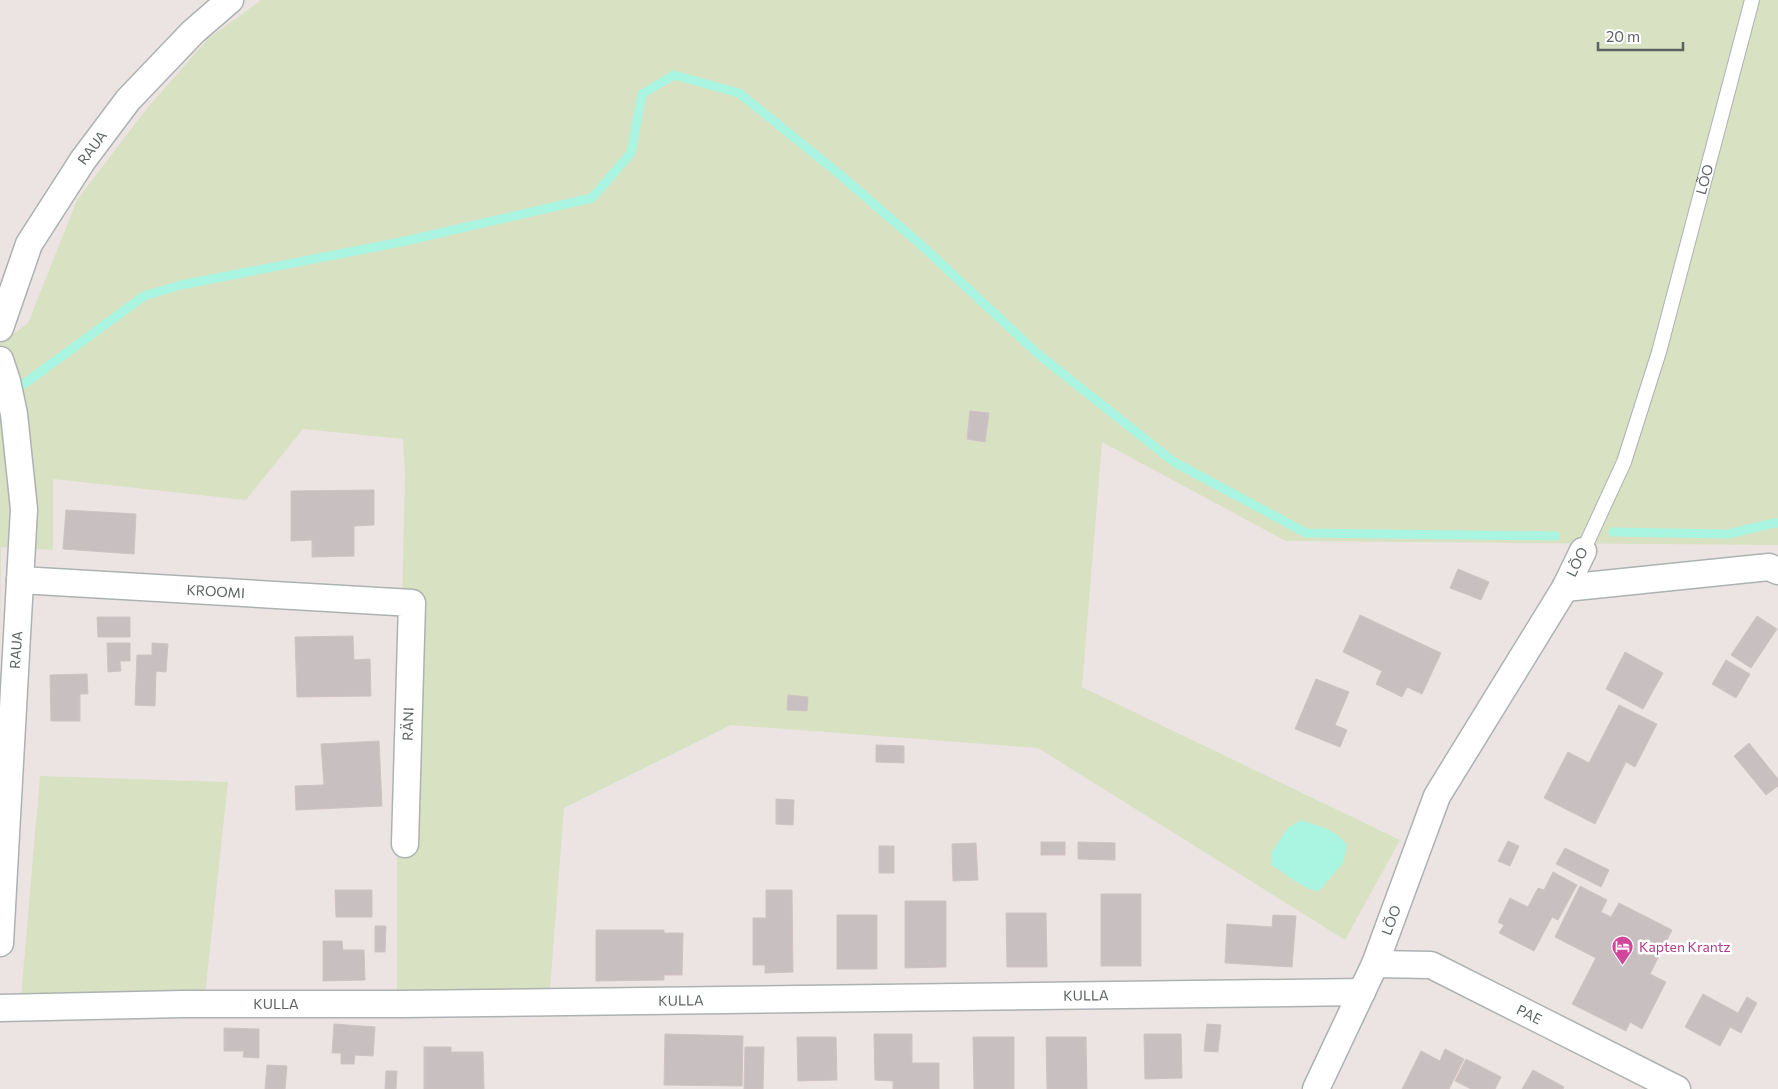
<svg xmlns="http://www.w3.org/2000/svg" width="1778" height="1089" viewBox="0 0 1778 1089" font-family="Commissioner,sans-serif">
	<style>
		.green { fill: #d8e1c2 }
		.water { fill: #aaf5e1 }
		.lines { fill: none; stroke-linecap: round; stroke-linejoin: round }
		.stream { stroke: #aaf5e1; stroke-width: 9 }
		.building { fill: #c8c0c0; stroke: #d0c2c2 }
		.service-casing { stroke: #acb2b2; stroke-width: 16 }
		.minor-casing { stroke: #acb2b2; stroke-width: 29 }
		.service { stroke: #fff; stroke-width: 14 }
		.minor { stroke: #fff; stroke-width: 26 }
		.labels { text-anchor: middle; stroke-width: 5; stroke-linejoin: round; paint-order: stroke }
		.street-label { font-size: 14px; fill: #5b6261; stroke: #fff }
		.hotel-label { font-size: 14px; fill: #b23c85; stroke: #fff; text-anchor: start }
	</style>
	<rect width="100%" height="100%" fill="#ece4e3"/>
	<g class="green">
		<polygon points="261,0 1778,0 1778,545 1286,541 1102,442 1082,687 1400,840 1345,940 1038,748 731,725 564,808 550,989 397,990 397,835 405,473 403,439 303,429 246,500 53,479 53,550 1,547 0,653 0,344 28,323 77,200 148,107 208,39"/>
		<polygon points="40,776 228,782 204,1004 20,1008"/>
	</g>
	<path class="water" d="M1301,820C1320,827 1334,828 1347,845L1343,863L1319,891C1304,890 1285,873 1271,865V853L1288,828Z"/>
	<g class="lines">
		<g class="stream">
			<polyline points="24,384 144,296 181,285 401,242 592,198 631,153 642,94 674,75 739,93 838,173 919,243 1038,354 1174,462 1306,533 1556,536"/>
			<polyline points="1613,532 1728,534 1774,523 1778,523"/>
		</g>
	</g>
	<g class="building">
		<polygon points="970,411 989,413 985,442 967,439"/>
		<polygon points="374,490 374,525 354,526 354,556 312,557 312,540 291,541 291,491"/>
		<polygon points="66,510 136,514 134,554 63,549"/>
		<polygon points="1458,569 1489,582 1481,600 1450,588"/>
		<polygon points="1360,615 1441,653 1422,694 1407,687 1402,697 1376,684 1382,671 1343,652"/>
		<polygon points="1757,616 1777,629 1751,668 1731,655"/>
		<polygon points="97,617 130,617 130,637 98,637"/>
		<polygon points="353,636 354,660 370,659 371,696 297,697 295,637"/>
		<polygon points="107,643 130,643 130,661 120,661 121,671 108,672"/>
		<polygon points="152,643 168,644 166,672 156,671 155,706 135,705 137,655 152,655"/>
		<polygon points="1625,652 1663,673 1643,709 1606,689"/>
		<polygon points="1726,660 1750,674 1736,698 1712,684"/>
		<polygon points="87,674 88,694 80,694 80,721 51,721 50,675"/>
		<polygon points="1316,679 1349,692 1335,725 1347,730 1340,747 1295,729"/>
		<polygon points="788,695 808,697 807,711 787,710"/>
		<polygon points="1619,705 1657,724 1635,767 1626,762 1595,824 1544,798 1568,752 1589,763"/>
		<polygon points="379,741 382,806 296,810 295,786 324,785 321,744"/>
		<polygon points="1749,743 1778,779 1778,786 1766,795 1734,756"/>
		<polygon points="876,745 904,746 904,763 876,762"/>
		<polygon points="776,799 794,800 793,825 776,824"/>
		<polygon points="1508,841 1519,846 1510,866 1498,861"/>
		<rect x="1041" y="842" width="24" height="13"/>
		<polygon points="1078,842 1115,843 1115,860 1078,859"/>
		<polygon points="976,843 978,880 953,881 952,844"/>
		<rect x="879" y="846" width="15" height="27"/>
		<polygon points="1565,848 1609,870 1601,887 1556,864"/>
		<polygon points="1553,872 1577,885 1558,920 1552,917 1534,951 1499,933 1504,925 1498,922 1510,898 1528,907 1538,888 1544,890"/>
		<polygon points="1580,886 1607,900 1601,912 1611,917 1619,903 1672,930 1650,974 1666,982 1642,1029 1630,1022 1626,1031 1572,1004 1596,958 1555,937"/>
		<polygon points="335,890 372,890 372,917 336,917"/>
		<polygon points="766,890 792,890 793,972 765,973 765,965 753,965 753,918 766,918"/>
		<rect x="1101" y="894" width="40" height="72"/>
		<polygon points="905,901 946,901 946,967 905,968"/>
		<polygon points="1006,913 1046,913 1047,967 1007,967"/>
		<rect x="837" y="915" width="40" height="54"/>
		<polygon points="1273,915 1296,916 1292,967 1225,963 1227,924 1272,927"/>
		<polygon points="375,926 386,926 385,952 375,952"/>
		<polygon points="596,930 664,930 664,933 683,933 682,975 664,975 664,980 596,981"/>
		<polygon points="323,941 342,941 343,950 364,950 365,980 323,981"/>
		<polygon points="1703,994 1738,1013 1747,997 1757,1003 1741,1033 1730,1027 1720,1046 1685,1027"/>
		<polygon points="334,1024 375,1027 373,1056 355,1055 354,1064 341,1064 341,1053 332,1053"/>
		<polygon points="1207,1024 1221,1025 1218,1052 1204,1051"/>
		<polygon points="224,1028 259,1029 259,1058 243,1057 244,1051 224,1051"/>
		<polygon points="665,1034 743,1036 742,1086 664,1085"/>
		<polygon points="874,1034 912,1034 912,1063 939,1063 939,1089 893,1089 893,1081 875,1080"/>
		<polygon points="1144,1034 1181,1034 1182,1078 1145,1079"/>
		<polygon points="797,1037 836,1037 837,1080 798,1081"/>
		<polygon points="973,1037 1014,1037 1014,1089 974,1089"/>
		<polygon points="1046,1037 1086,1037 1087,1089 1047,1089"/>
		<polygon points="424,1047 451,1047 451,1052 483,1052 484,1089 424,1089"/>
		<polygon points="745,1047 764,1047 763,1089 744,1089"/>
		<polygon points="1445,1049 1464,1059 1449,1089 1402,1089 1421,1051 1440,1061"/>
		<polygon points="1466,1059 1501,1077 1495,1089 1471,1089 1455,1081"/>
		<polygon points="267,1065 287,1066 285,1089 265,1089"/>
		<polygon points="1533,1070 1564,1087 1563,1089 1522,1089"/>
		<polygon points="386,1071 397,1071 396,1089 385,1089"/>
	</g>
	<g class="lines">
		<defs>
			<g id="service">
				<path id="s1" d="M1583,551L1624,462L1659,352L1752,0"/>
			</g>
			<g id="minor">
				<path id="s2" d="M0,328L29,244L83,160L128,100L193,32L230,0"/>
				<polyline points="0,360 7,381 14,414 24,509 0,943"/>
				<path id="s3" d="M20,580L412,603L405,844"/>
				<polyline points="1565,588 1769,567 1778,571"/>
				<path id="s4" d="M1375,964L1431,965L1677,1089"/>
				<path id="s5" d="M0,1008L183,1004H402L1362,992"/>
				<path id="s6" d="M1316,1089L1375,964L1437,796L1565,588L1583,551"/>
			</g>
		</defs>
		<use href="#service" class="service-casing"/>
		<use href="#minor" class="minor-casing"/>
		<use href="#service" class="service"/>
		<use href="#minor" class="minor"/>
	</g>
	<defs>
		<symbol id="hotel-pin" viewBox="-11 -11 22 30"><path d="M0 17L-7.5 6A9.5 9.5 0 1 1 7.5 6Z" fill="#d1479c" stroke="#fff"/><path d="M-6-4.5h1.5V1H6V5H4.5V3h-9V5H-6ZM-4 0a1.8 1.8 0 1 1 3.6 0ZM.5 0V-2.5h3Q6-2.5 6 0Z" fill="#fff"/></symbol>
	</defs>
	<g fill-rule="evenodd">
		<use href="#hotel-pin" x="1610" y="934" width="25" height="34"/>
	</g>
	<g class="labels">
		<g class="street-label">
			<text dy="5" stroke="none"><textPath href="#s2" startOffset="204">RAUA</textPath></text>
			<text dy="5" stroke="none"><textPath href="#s1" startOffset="392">LÕO</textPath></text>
			<text transform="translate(1577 562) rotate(-65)" y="5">LÕO</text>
			<text dy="5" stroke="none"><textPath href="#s3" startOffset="196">KROOMI</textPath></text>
			<text transform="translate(16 650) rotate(-86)" y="5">RAUA</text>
			<text transform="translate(408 724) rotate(-88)" y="5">RÄNI</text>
			<text dy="5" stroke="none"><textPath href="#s6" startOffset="185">LÕO</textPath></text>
			<text dy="5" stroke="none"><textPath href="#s5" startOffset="1086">KULLA</textPath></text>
			<text dy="5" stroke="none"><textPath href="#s5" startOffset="681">KULLA</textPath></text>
			<text dy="5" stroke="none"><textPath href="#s5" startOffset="276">KULLA</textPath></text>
			<text dy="5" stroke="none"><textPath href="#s4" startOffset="166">PAE</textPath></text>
		</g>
		<g class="hotel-label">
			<text x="1639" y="952">Kapten Krantz</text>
		</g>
	</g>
	<path d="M1598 42v8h85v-8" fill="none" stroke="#5b6261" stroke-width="2.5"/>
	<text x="1606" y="42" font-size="15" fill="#5b6261" stroke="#ffffff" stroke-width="4" paint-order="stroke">20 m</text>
</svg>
